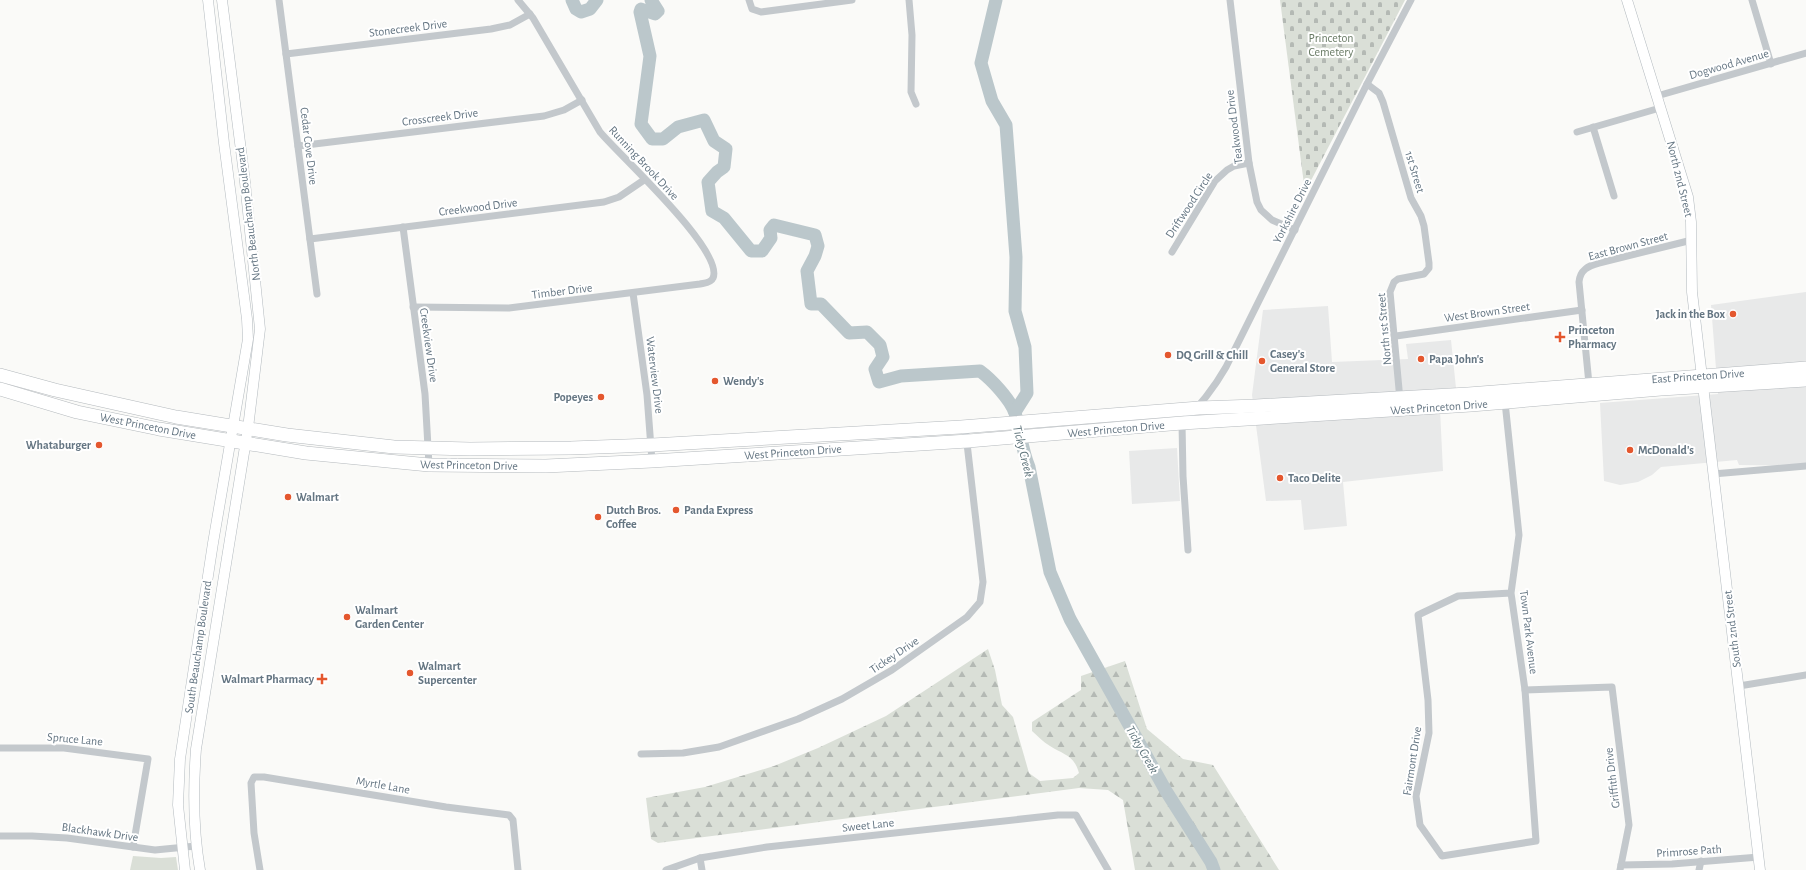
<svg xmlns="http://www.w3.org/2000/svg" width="1806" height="870" viewBox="0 0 1806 870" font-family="'Alegreya Sans',sans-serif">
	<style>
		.built { fill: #e8e9e9 }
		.forest { fill: url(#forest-firs) }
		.cemetery { fill: url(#cemetery-stones) }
		.pitch { fill: #dadfd7 }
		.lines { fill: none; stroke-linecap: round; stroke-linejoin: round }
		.river { stroke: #bbc7cb; stroke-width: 13 }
		.secondary-casing { stroke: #b3babf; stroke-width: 11 }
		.highway-casing { stroke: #b4b9bd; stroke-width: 14 }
		.street { stroke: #c3c8cc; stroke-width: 7 }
		.secondary { stroke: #fff; stroke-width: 10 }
		.highway { stroke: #fff; stroke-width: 13 }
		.poi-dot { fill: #e4572e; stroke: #fff; stroke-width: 1.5 }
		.labels { text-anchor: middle; stroke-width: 4; stroke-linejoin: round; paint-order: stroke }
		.street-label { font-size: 12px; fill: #657683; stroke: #fff }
		.park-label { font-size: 12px; fill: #687a64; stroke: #fff }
		.poi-label { font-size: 12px; font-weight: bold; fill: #657683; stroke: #fff; text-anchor: start }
		.water-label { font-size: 13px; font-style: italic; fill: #60757c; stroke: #fff }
	</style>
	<defs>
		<pattern id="forest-firs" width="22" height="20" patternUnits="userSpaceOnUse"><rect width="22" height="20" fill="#dadfd7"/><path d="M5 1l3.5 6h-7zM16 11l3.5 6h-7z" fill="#b4b9b4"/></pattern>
		<pattern id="cemetery-stones" width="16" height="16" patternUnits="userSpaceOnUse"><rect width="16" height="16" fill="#dadfd7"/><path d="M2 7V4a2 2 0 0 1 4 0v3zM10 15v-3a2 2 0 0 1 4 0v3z" fill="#b4b9b4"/></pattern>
	</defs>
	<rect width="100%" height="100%" fill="#fafaf8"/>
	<g class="built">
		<polygon points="1806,292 1806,466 1739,465 1737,460 1661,467 1652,475 1638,482 1620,485 1604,481 1600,403 1718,394 1711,305"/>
		<polygon points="1328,306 1332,362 1408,359 1406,344 1451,340 1456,388 1439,389 1443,471 1343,482 1347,526 1304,530 1301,500 1266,501 1252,395 1263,310"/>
		<polygon points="1177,448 1180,501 1132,504 1129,451"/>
	</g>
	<path class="forest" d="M988,649L995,670L1002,705L1013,717L1029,773L1040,781L1073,778L1079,773C1074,755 1064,755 1050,746C1043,742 1038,736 1032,731V722L1081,690V676L1125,661L1147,729L1183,759L1213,765L1279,870H1135L1123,800L1108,790L1079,788L658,843L651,839L646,798L705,787L774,766L818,748L886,716Z"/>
	<polygon class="cemetery" points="1280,0 1405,0 1305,192"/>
	<polygon class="pitch" points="133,856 161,858 176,857 178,870 130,870"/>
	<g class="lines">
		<g class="river">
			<polyline points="572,0 576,9 581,12 590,9 597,0"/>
			<path d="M651,0L658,11L655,14L641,9L640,12L650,56L641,124L652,139H663L678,127L704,120L714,141L726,149L724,167L717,172L708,182L712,211L724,218L751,251H762L771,238L770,230L774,225L815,235L818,246L815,256L807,271L811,304H821L849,333L867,332L880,345L883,357L875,369L879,382L901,376L980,371C991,379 1010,399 1015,413C1021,431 1021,448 1029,467L1050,572L1070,619L1166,791L1211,862L1214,870"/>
			<polyline points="996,0 981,63 992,101 1006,125 1016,257 1015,311 1025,347 1027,393 1015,412"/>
		</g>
		<defs>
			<g id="secondary">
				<polyline points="1627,0 1688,197 1691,222 1692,292 1760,870"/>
				<polyline points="185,870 178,805 180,759 213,543 248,339 247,319 224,143 208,0"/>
				<path d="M200,870C193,830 193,790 196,749L248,428L260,329L245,182L222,0"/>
			</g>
			<g id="highway">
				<polyline points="0,375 55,390 176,417 287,435 394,447 470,449 571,448 652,445 961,427 1199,408 1256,406 1468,394 1806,368"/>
				<polyline points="0,389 77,412 159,429 306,453 429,465 546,466 652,461 968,441 1182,423 1471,405 1661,389 1806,380"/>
			</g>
		</defs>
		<use href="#secondary" class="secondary-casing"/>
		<use href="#highway" class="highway-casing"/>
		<g class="street">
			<polyline points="279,0 317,294"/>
			<polyline points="749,0 752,9 761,12 852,0"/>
			<polyline points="909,0 912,35 911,92 916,104"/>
			<polyline points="1230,0 1249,163 1257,202 1261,210 1272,220 1295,230"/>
			<polyline points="1752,0 1771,64"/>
			<polyline points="286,54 491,29 510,25 530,14"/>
			<polyline points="1367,84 1379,93 1383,102 1411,198 1421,216 1424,226 1429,263 1429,268 1424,274 1398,279 1394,282 1390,292 1400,400"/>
			<polyline points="1657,96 1806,53"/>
			<polyline points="1593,127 1614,196"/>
			<polyline points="1577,132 1660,108"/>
			<polyline points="298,146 544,116 564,110 582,100"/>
			<polyline points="403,227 425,394 429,465"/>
			<polyline points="310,239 604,202 619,197 644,180"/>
			<polyline points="1172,252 1215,181 1227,170 1234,166 1249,163"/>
			<polyline points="633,293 647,395 652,461"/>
			<path d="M413,307L509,308L700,284C704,283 711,283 713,278C725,251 619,155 600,132L533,18L518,0"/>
			<polyline points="1396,336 1582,310"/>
			<path d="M1589,384L1579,282C1580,270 1588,266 1599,263L1692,240"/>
			<polyline points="1505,402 1519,535 1511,593 1525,690 1536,841 1442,856 1420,825 1416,796 1429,733 1428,700 1418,615 1458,596 1511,593"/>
			<polyline points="1713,474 1806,466"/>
			<path d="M1188,550L1183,476L1182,423C1200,406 1214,388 1226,367L1367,84L1411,0"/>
			<polyline points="1739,686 1806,675"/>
			<polyline points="1525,690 1612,687 1629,825 1620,870"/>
			<polyline points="0,748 64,748 148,759 133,847"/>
			<polyline points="641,754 683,753 719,747 798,719 842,699 892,670 967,617 980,602 983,582 965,426"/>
			<polyline points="0,836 32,836 67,838 155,850 196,846"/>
			<polyline points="700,858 702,870"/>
			<polyline points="1621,865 1672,864 1759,857"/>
			<polyline points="260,870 254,833 251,783 254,777 264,777 446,807 509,815 513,820 518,870"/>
			<polyline points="666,870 700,858 767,847 1058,815 1076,815 1108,870"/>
			<polyline points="1699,870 1701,861"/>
		</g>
		<use href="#secondary" class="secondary"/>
		<use href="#highway" class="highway"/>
	</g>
	<g class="poi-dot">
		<circle cx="1733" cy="314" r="4"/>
		<path d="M1558 331h4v4h4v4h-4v4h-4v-4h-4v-4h4z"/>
		<circle cx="1168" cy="355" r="4"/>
		<circle cx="1421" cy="359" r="4"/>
		<circle cx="1262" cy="361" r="4"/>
		<circle cx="715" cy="381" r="4"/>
		<circle cx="601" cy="397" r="4"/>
		<circle cx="99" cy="445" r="4"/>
		<circle cx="1630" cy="450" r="4"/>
		<circle cx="1280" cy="478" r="4"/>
		<circle cx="288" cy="497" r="4"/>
		<circle cx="676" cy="510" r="4"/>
		<circle cx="598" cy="517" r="4"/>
		<circle cx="347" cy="617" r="4"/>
		<circle cx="410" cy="673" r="4"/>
		<path d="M320 673h4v4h4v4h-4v4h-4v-4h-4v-4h4z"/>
	</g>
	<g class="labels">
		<g class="street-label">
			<text transform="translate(408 28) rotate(-7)" y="4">Stonecreek Drive</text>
			<text transform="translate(1729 64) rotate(-16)" y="4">Dogwood Avenue</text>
			<text transform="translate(440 117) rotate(-7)" y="4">Crosscreek Drive</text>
			<text transform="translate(1234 127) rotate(-97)" y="4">Teakwood Drive</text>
			<text transform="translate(309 146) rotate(83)" y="4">Cedar Cove Drive</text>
			<text transform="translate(644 163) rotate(47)" y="4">Running Brook Drive</text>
			<text transform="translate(1415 172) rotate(73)" y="4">1st Street</text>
			<text transform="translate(1680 179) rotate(76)" y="4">North 2nd Street</text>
			<text transform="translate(1189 205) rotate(-57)" y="4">Driftwood Circle</text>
			<text transform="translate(478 207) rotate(-7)" y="4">Creekwood Drive</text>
			<text transform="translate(1292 211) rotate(-63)" y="4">Yorkshire Drive</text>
			<text transform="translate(248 214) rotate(-97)" y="4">North Beauchamp Boulevard</text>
			<text transform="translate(1628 246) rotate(-15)" y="4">East Brown Street</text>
			<text transform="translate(562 291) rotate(-7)" y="4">Timber Drive</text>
			<text transform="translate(1487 312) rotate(-8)" y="4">West Brown Street</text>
			<text transform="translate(1384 329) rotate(-95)" y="4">North 1st Street</text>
			<text transform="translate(429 345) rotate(82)" y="4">Creekview Drive</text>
			<text transform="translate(655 375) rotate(83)" y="4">Waterview Drive</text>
			<text transform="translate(1698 376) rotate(-4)" y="4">East Princeton Drive</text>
			<text transform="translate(1439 407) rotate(-4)" y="4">West Princeton Drive</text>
			<text transform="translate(148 426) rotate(11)" y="4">West Princeton Drive</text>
			<text transform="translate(1116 429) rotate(-5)" y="4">West Princeton Drive</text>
			<text transform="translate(793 452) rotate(-4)" y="4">West Princeton Drive</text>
			<text transform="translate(469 465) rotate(1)" y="4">West Princeton Drive</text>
			<text transform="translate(1732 629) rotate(-97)" y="4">South 2nd Street</text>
			<text transform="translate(1529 632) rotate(83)" y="4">Town Park Avenue</text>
			<text transform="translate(198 647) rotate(-82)" y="4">South Beauchamp Boulevard</text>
			<text transform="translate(894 655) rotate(-34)" y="4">Tickey Drive</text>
			<text transform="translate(75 739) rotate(5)" y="4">Spruce Lane</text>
			<text transform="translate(1412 761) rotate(-81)" y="4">Fairmont Drive</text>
			<text transform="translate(1612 778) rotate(-97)" y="4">Griffith Drive</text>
			<text transform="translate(383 785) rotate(10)" y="4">Myrtle Lane</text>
			<text transform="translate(868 825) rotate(-6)" y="4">Sweet Lane</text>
			<text transform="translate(100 832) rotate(8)" y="4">Blackhawk Drive</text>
			<text transform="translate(1689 851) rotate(-4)" y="4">Primrose Path</text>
		</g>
		<g class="park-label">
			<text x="1331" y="42">Princeton<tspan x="1331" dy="14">Cemetery</tspan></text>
		</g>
		<g class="poi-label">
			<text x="1725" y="318" text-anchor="end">Jack in the Box</text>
			<text x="1568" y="334">Princeton<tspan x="1568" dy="14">Pharmacy</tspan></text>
			<text x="1270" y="358">Casey's<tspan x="1270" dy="14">General Store</tspan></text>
			<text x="1176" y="359">DQ Grill &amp; Chill</text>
			<text x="1429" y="363">Papa John's</text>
			<text x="723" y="385">Wendy's</text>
			<text x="593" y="401" text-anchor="end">Popeyes</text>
			<text x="91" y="449" text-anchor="end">Whataburger</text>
			<text x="1638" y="454">McDonald's</text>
			<text x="1288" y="482">Taco Delite</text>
			<text x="296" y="501">Walmart</text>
			<text x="606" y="514">Dutch Bros.<tspan x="606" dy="14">Coffee</tspan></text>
			<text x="684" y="514">Panda Express</text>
			<text x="355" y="614">Walmart<tspan x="355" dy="14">Garden Center</tspan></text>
			<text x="418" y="670">Walmart<tspan x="418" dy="14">Supercenter</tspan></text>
			<text x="314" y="683" text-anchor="end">Walmart Pharmacy</text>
		</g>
		<g class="water-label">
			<text transform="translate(1024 451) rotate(76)" y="5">Ticky Creek</text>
			<text transform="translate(1143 749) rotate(60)" y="5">Ticky Creek</text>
		</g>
	</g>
</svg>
